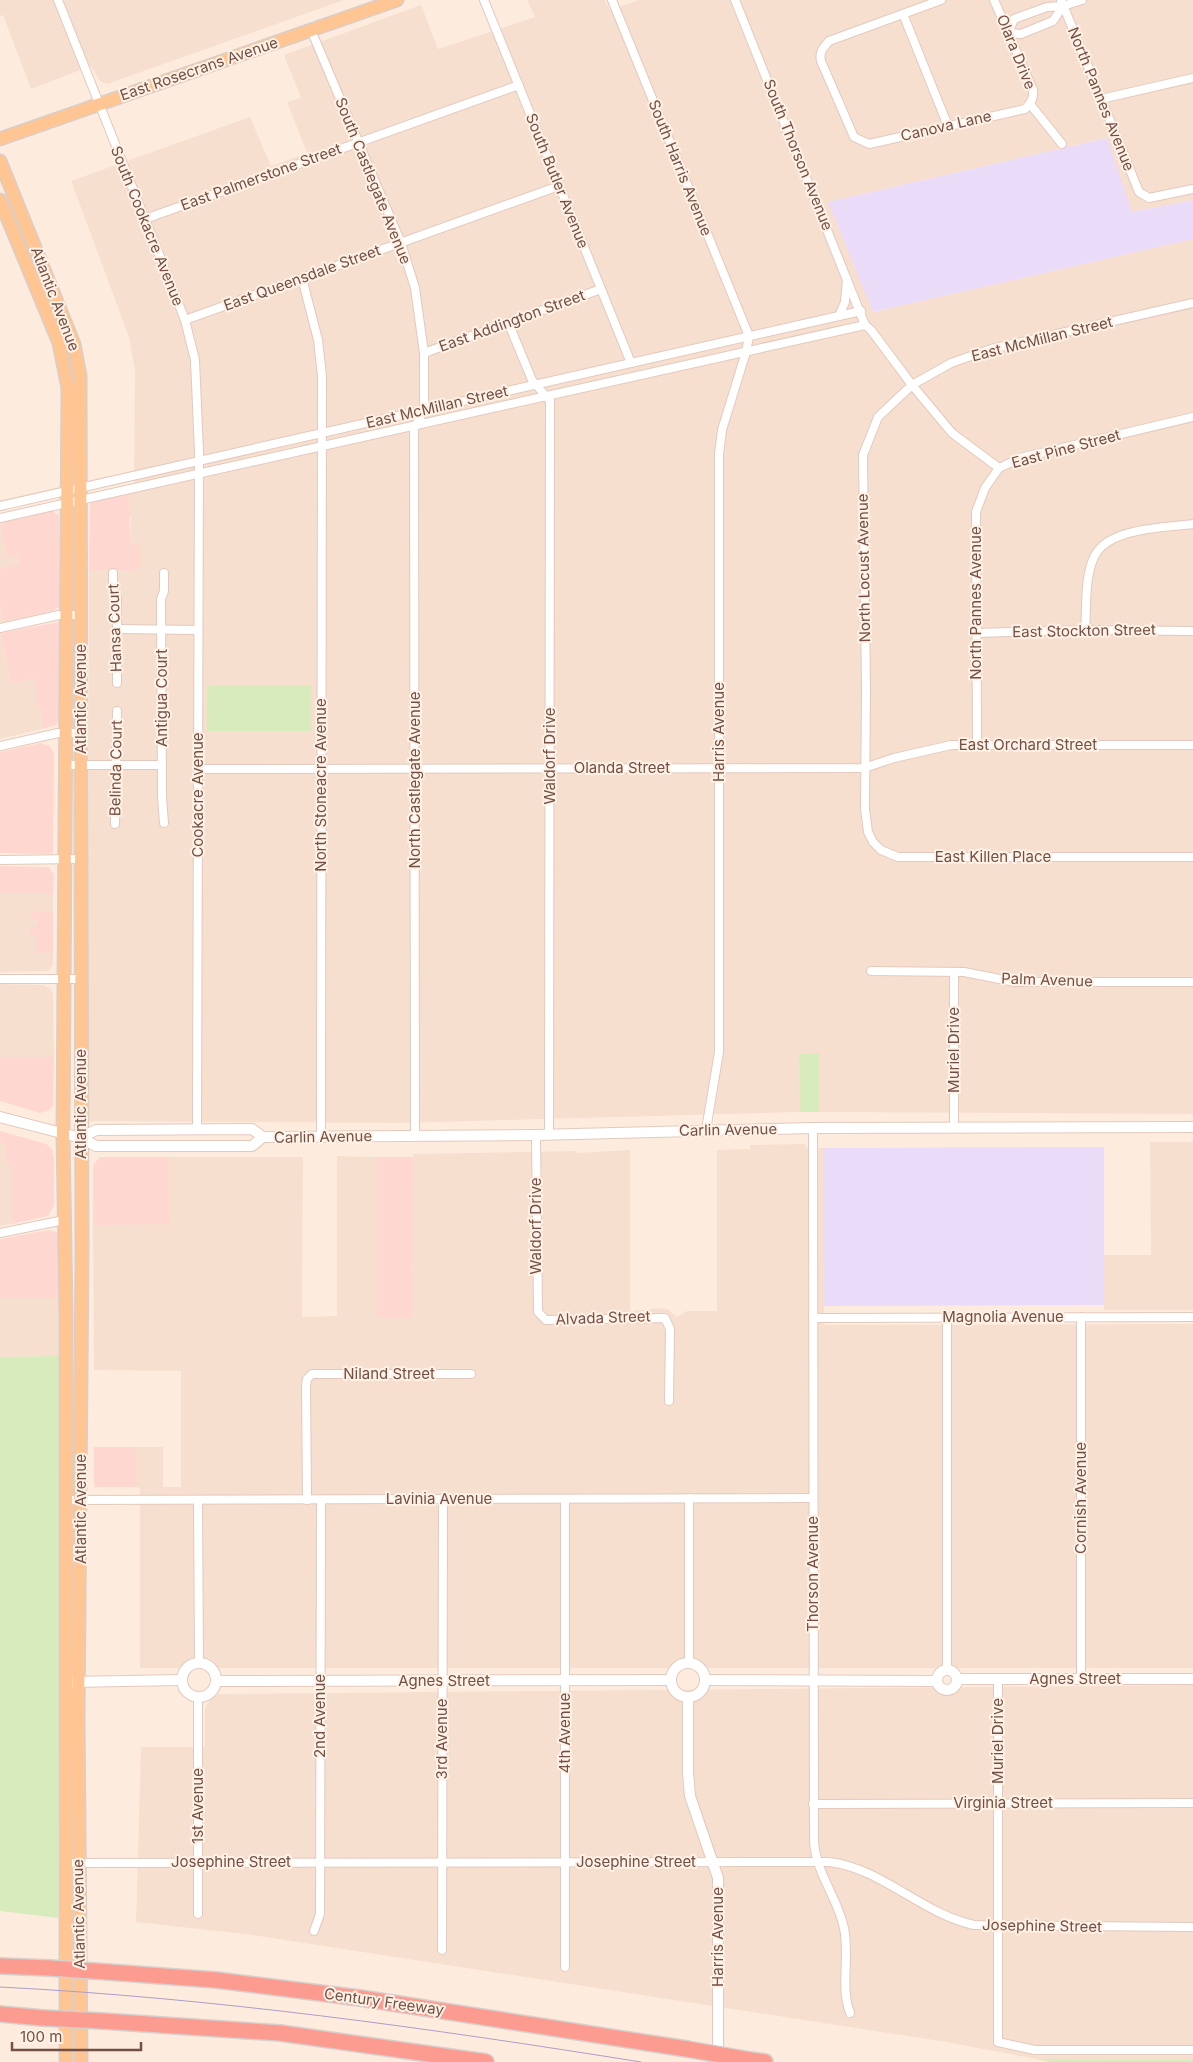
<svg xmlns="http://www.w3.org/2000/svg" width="1193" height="2062" viewBox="0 0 1193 2062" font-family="Inter,sans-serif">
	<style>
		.residential { fill: #f7dfcf }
		.commercial { fill: #ffd7d1 }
		.education { fill: #eadbf9 }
		.green { fill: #d7ebbc }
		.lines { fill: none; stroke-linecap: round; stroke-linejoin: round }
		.minor-casing { stroke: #e3c9bd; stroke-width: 10 }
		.tertiary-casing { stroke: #e3c9bd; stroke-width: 12 }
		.primary-casing { stroke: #d8cecb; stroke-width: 15 }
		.motorway-casing { stroke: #d8cecb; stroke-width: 18 }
		.minor { stroke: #fff; stroke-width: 8 }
		.tertiary { stroke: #fff; stroke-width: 10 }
		.primary { stroke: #ffc693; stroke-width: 12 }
		.motorway { stroke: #fc9c91; stroke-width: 15 }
		.tram { stroke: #ad9dc6; stroke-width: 1 }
		.motorway-bridge-casing { stroke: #d8cecb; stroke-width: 18; stroke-linecap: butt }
		.motorway-bridge { stroke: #fc9c91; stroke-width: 15 }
		.labels { text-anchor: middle; stroke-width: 4; stroke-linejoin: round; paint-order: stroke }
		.street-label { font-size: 15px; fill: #744f45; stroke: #fff1e5 }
	</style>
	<rect width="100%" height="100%" fill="#fdecde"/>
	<g class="residential">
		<polygon points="0,0 344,0 107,84 100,81 91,66 31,89 3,15 0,16"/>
		<polygon points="527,0 605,0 610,10 639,0 1193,0 1193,200 1132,212 1106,138 828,202 874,312 1193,239 1193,1114 819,1112 818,1053 799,1054 800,1112 398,1123 89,1121 89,570 139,571 139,544 131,543 131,517 128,516 128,491 134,489 135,371 129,337 71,181 250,117 271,166 307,153 287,102 301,98 284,55 421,5 438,49 535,17"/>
		<polygon points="0,523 7,558 18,555 20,565 0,569"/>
		<polygon points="0,606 3,622 1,634 10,683 36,679 36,706 41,706 42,729 0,739"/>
		<polygon points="0,894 53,894 53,912 31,913 38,919 37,927 30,927 36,935 36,953 53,953 53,964 48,971 0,972"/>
		<polygon points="0,984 44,985 51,989 53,995 54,1057 0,1057"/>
		<polygon points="0,1140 6,1148 6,1165 12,1165 12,1224 0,1226"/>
		<polygon points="1150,1142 1193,1142 1193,1310 1104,1310 1104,1255 1151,1255"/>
		<polygon points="805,1144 806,1148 824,1148 824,1325 1193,1324 1193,1668 140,1668 140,1488 136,1487 136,1447 163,1447 163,1487 181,1487 181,1371 94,1370 93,1225 170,1224 169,1157 303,1157 302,1317 337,1316 337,1156 377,1157 377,1317 412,1317 413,1154 577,1151 577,1153 630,1150 630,1311 661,1308 669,1310 677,1317 687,1311 717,1311 717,1150 750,1149 750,1145"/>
		<polygon points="0,1298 59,1298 59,1356 0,1357"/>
		<polygon points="1193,1685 1193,2060 1036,2059 946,2042 253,1935 136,1922 141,1747 205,1747 205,1709 211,1698 218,1694"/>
	</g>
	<g class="commercial">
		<polygon points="128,491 131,543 139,543 139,571 89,570 90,502"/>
		<polygon points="52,511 59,516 59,607 53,611 3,622 0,606 0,569 20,564 18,555 7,558 0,522"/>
		<polygon points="59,622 60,719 56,725 42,729 41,707 36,706 36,679 10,683 1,633"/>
		<polygon points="41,743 50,746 54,753 53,854 0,853 0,752"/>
		<polygon points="0,866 49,867 54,875 53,894 0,894"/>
		<polygon points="31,912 53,912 53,953 36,953 36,936 30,935 30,927 36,927 38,920 31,919"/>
		<polygon points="0,1057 54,1057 53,1105 50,1110 40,1113 0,1101"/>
		<polygon points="0,1131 46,1144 52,1149 54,1159 54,1205 48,1216 12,1224 12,1166 6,1165 6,1148 0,1140"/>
		<polygon points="100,1157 169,1157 170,1224 93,1225 93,1165"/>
		<polygon points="377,1157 413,1157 412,1317 377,1317"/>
		<polygon points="48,1230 56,1232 60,1238 59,1298 0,1298 0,1239"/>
		<rect x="94" y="1447" width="42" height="40"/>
	</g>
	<g class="education">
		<polygon points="1107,138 1132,212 1193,200 1193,239 873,312 828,202"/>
		<polygon points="1104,1147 1104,1305 824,1306 824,1148"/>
	</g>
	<g class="green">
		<polygon points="311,685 311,731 207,731 207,686"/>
		<polygon points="819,1053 819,1112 800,1112 799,1054"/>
		<polygon points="59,1356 58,1918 0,1911 0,1357"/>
		<polygon points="1036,2059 1193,2060 1193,2062 1051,2062"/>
	</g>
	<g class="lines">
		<defs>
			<g id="minor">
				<polyline points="58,0 185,320 195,360 199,452 197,1129"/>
				<polyline points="484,0 631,363"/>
				<polyline points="612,0 749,336 746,352 722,430 719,454 719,1052 706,1130"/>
				<polyline points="735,0 865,325 871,330 912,385 951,363 991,349 1193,303"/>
				<path d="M941,0L829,41C823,48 819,52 821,61L854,137L869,144L1025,109C1031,103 1034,98 1033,90L994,0"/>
				<polyline points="1061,0 1139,192 1149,198 1193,189"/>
				<polyline points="1063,6 1053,21 1021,34 1008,33 1014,19 1047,7 1063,6 1082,0"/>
				<polyline points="903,14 948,126"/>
				<polyline points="311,30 401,243 415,288 424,353 424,410 414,429 415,1136"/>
				<polyline points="1101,99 1193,78"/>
				<polyline points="1030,104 1062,144"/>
				<polyline points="145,219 519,85"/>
				<polyline points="302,278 318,340 322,376 321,1137"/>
				<polyline points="839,316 845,302 847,279"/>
				<polyline points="185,320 559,186"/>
				<polyline points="508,322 532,380 550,401 549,1134"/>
				<polyline points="424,353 601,289"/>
				<polyline points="1193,417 1020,458 999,468 952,433 912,385 878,417 863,455 866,689 865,809 868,832 873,842 881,850 898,857 1193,857"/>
				<polyline points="0,506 861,311"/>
				<polyline points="0,518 865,325"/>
				<polyline points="113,573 113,587 117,598 117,683"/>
				<polyline points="164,573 164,591 161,599 162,797 164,823"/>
				<polyline points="0,628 59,615 81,615"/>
				<polyline points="117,629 198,630"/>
				<path d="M1085,630C1087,607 1084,579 1094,557C1108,527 1165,528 1193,524"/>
				<polyline points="976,633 1085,630 1193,631"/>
				<polyline points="977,743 976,512 985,488 999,468"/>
				<polyline points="0,746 58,733 81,733"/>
				<polyline points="65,765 162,765"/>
				<polyline points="197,769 864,768 894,758 951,745 1193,745"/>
				<polyline points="115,824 117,711"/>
				<polyline points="0,860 81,859"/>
				<polyline points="871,971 964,972 1015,982 1193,982"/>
				<polyline points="954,972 954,1128"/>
				<polyline points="0,979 81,979"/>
				<path d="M813,1128L814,1841C816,1874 838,1898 844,1928C850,1956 840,1987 850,2013"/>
				<polyline points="536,1135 538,1312 546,1320 665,1318 670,1329 669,1401"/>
				<polyline points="0,1233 64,1220"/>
				<polyline points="947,1317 947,1669"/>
				<polyline points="813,1318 1193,1317"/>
				<polyline points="689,1498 689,1662"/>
				<polyline points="565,1499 565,1967"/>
				<polyline points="65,1500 813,1498"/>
				<polyline points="198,1500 199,1663"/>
				<polyline points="307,1500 306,1386 307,1379 312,1374 471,1374"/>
				<polyline points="998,1679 998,2042 1035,2050 1193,2050"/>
				<polyline points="1081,1679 1081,1317"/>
				<polyline points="198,1698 198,1914"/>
				<polyline points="813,1804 1193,1803"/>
				<path d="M64,1863L829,1862C882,1868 922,1914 974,1925L1193,1927"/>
				<polyline points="314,1931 320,1914 321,1500"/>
				<polyline points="442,1950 443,1499"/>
			</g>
			<g id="tertiary">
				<polyline points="0,1117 81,1138 96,1146 252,1146 263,1137"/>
				<polyline points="81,1138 96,1130 252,1129 263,1137 536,1135 813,1128 1193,1127"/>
				<circle cx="199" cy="1680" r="17"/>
				<circle cx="688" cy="1680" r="17"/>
				<circle cx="947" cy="1680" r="10"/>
				<polyline points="958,1679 1193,1679"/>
				<polyline points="706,1680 937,1681"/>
				<polyline points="216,1681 671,1680"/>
				<polyline points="71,1682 181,1680"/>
				<polyline points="688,1697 688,1773 690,1796 718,1878 718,2062"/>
			</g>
			<g id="primary">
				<polyline points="0,139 397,0"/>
				<polyline points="0,161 74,344 80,376 82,1255 78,1717 81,2062"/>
				<polyline points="0,200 59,343 68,388 63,1135 66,1310 66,2062"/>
			</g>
			<g id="motorway">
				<polyline points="0,1966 49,1968"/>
				<polyline points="108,1972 216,1980 360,1998 687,2049"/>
				<polyline points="0,2014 43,2018"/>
				<polyline points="102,2021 280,2033 486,2062"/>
				<polyline points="750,2060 765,2062"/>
			</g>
		</defs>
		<use href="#minor" class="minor-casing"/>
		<use href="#tertiary" class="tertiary-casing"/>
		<use href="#primary" class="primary-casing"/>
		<use href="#motorway" class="motorway-casing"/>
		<use href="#minor" class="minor"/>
		<use href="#tertiary" class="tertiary"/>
		<use href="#primary" class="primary"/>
		<use href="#motorway" class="motorway"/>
		<path class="tram" d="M0,1987C215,1998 428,2028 641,2062"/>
		<defs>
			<g id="motorway-bridge">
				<polyline points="49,1968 108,1972"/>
				<polyline points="43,2018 102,2021"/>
				<polyline points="687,2049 750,2060"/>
			</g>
		</defs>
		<use href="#motorway-bridge" class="motorway-bridge-casing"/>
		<use href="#motorway-bridge" class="motorway-bridge"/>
	</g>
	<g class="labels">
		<g class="street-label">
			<text transform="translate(1016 52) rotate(68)" y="5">Olara Drive</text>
			<text transform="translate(199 69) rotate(-19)" y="5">East Rosecrans Avenue</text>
			<text transform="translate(1101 99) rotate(68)" y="5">North Pannes Avenue</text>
			<text transform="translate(946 126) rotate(-13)" y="5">Canova Lane</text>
			<text transform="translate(798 155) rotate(68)" y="5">South Thorson Avenue</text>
			<text transform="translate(680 168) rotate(68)" y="5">South Harris Avenue</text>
			<text transform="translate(261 177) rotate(-20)" y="5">East Palmerstone Street</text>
			<text transform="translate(373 181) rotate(68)" y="5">South Castlegate Avenue</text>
			<text transform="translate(557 181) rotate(68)" y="5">South Butler Avenue</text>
			<text transform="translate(147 226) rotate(68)" y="5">South Cookacre Avenue</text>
			<text transform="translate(302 278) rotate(-20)" y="5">East Queensdale Street</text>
			<text transform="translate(55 299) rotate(69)" y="5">Atlantic Avenue</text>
			<text transform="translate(512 321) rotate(-20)" y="5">East Addington Street</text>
			<text transform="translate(1042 339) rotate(-14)" y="5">East McMillan Street</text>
			<text transform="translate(437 407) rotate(-13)" y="5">East McMillan Street</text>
			<text transform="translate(1066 449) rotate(-15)" y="5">East Pine Street</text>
			<text transform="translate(864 568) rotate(-91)" y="5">North Locust Avenue</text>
			<text transform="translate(976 603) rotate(-90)" y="5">North Pannes Avenue</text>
			<text transform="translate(115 628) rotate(-92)" y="5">Hansa Court</text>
			<text transform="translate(1084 631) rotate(-1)" y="5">East Stockton Street</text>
			<text transform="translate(162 698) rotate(-90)" y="5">Antigua Court</text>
			<text transform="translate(81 699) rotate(-90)" y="5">Atlantic Avenue</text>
			<text transform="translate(719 732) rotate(-90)" y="5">Harris Avenue</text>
			<text x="1028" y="750">East Orchard Street</text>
			<text transform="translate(550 756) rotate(-90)" y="5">Waldorf Drive</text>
			<text transform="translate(116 768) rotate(-89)" y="5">Belinda Court</text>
			<text x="622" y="773">Olanda Street</text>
			<text transform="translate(415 780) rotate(-90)" y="5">North Castlegate Avenue</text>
			<text transform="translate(321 785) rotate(-90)" y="5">North Stoneacre Avenue</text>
			<text transform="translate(198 795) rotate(-90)" y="5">Cookacre Avenue</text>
			<text x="993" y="862">East Killen Place</text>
			<text transform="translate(1047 980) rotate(2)" y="5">Palm Avenue</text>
			<text transform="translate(954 1050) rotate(-90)" y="5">Muriel Drive</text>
			<text transform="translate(81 1104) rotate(-90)" y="5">Atlantic Avenue</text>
			<text transform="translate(728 1130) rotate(-1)" y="5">Carlin Avenue</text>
			<text transform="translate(323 1137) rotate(-1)" y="5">Carlin Avenue</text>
			<text transform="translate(536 1226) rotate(-90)" y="5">Waldorf Drive</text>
			<text x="1003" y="1322">Magnolia Avenue</text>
			<text transform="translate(603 1318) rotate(-2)" y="5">Alvada Street</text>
			<text x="389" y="1379">Niland Street</text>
			<text transform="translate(1081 1498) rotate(-90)" y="5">Cornish Avenue</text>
			<text x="439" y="1504">Lavinia Avenue</text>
			<text transform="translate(81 1509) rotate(-90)" y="5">Atlantic Avenue</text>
			<text transform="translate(813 1574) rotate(-90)" y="5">Thorson Avenue</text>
			<text x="1075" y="1684">Agnes Street</text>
			<text x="444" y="1686">Agnes Street</text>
			<text transform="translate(320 1716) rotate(-90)" y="5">2nd Avenue</text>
			<text transform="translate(565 1733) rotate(-90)" y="5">4th Avenue</text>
			<text transform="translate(442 1739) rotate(-90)" y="5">3rd Avenue</text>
			<text transform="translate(998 1741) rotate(-90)" y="5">Muriel Drive</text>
			<text x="1003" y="1808">Virginia Street</text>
			<text transform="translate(198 1806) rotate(-90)" y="5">1st Avenue</text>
			<text x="231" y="1867">Josephine Street</text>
			<text x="636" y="1867">Josephine Street</text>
			<text transform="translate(79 1914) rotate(-91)" y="5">Atlantic Avenue</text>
			<text transform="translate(1042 1926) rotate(1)" y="5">Josephine Street</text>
			<text transform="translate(718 1937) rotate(-90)" y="5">Harris Avenue</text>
			<text transform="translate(384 2002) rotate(8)" y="5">Century Freeway</text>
		</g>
	</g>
	<path d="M12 2042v8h129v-8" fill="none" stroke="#744f45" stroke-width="2.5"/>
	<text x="20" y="2042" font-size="15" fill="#744f45" stroke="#fff1e5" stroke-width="4" paint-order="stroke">100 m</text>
</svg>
